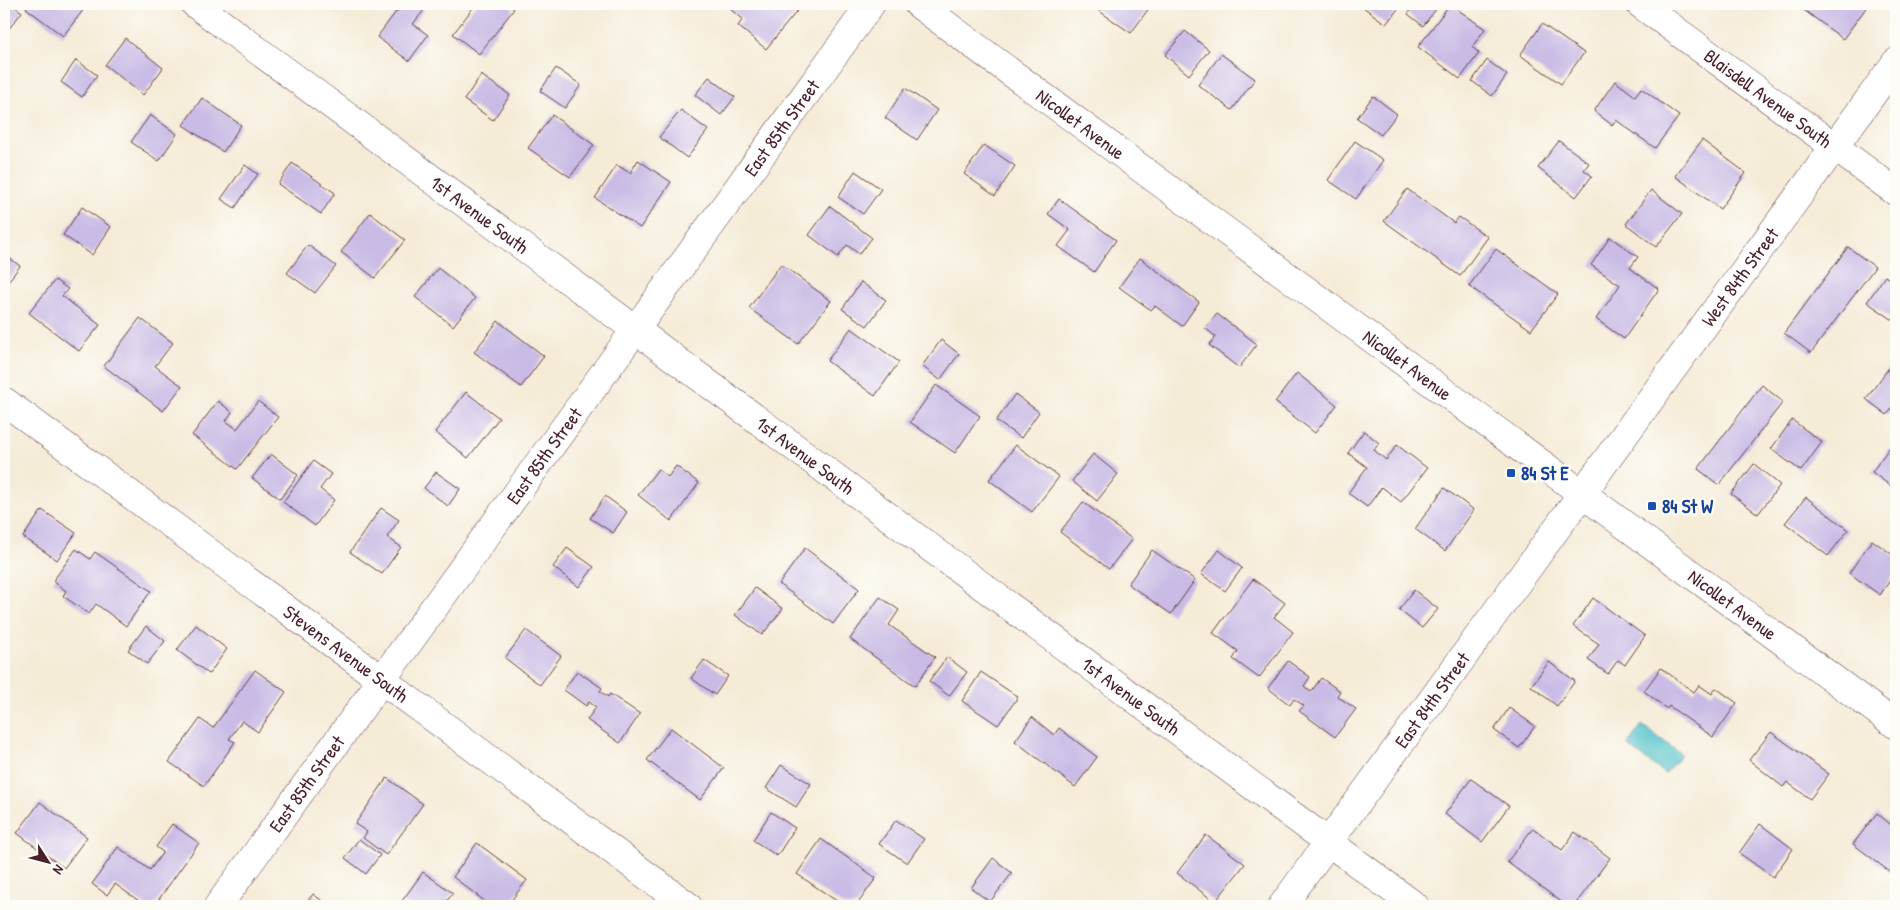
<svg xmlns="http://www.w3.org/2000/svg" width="1900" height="910" viewBox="0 0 1900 910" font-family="'Patrick Hand',sans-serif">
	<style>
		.water { fill: #56c4cb; stroke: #50727b }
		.building { fill: #c9bbe5 }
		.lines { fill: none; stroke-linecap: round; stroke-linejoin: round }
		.minor-casing { stroke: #643e45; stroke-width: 29 }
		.major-casing { stroke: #643e45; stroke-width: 29 }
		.minor { stroke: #fff; stroke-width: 28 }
		.major { stroke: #fff; stroke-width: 28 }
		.transit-dot { fill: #1a4fb4; stroke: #fdfcf7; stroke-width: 2 }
		.labels { text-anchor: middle; stroke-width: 5; stroke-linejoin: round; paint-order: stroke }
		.street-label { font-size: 19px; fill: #4a1f2b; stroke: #fdfcf7 }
		.transit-label { font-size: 19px; font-weight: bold; fill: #164399; stroke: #fdfcf7; text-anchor: start }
	</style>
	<rect width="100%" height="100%" fill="#fdfcf7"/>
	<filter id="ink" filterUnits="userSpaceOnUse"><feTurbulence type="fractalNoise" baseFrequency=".02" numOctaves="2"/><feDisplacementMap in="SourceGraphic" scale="10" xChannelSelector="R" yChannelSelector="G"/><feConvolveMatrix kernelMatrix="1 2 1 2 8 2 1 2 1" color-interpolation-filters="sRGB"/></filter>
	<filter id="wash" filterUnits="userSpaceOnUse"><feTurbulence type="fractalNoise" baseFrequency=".0096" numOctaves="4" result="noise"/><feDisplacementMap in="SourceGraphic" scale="20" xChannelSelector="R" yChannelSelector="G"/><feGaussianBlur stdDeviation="1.12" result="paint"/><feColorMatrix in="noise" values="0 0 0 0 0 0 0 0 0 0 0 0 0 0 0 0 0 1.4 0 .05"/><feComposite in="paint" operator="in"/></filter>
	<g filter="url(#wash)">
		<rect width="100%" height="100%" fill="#f5ecd8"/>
		<polygon class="water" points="1642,725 1681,754 1665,774 1627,745"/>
		<g id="blocks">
			<g class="building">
				<polygon points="4,4 11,4 22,12 8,30 4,27"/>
				<polygon points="29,4 77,4 84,9 63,36 26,8"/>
				<polygon points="402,4 416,4 424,10 413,24 428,35 409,61 377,37"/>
				<polygon points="476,4 507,4 514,9 479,54 453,34"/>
				<polygon points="735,4 788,4 797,11 766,49 738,26 743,19 731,10"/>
				<polygon points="1089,4 1152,4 1131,33"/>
				<polygon points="1359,4 1402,4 1386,24"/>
				<polygon points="1416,4 1440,4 1423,26 1408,14"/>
				<polygon points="1450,4 1485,29 1472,47 1479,53 1460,79 1418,47"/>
				<polygon points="1796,4 1862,4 1866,8 1843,39"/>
				<polygon points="1542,24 1584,53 1561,84 1520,55"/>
				<polygon points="1185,31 1209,50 1189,75 1165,55"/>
				<polygon points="125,38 163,68 143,95 105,65"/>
				<polygon points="1221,54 1255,79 1232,110 1198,85"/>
				<polygon points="76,60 97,75 82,97 61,82"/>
				<polygon points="1487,60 1507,75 1492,96 1472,81"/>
				<polygon points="556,68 581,85 565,108 540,91"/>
				<polygon points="481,75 510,95 493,120 464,100"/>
				<polygon points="709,77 735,97 721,115 695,95"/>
				<polygon points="1615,81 1635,96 1641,88 1679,116 1655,148 1616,120 1612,125 1594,111"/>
				<polygon points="905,88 937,110 917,140 885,118"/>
				<polygon points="1373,96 1397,114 1381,135 1357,118"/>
				<polygon points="202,98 241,125 223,152 183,125"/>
				<polygon points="681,110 708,130 687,158 659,137"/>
				<polygon points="150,115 177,134 159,161 131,142"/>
				<polygon points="552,115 594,145 570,177 528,148"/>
				<polygon points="1702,140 1746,173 1720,209 1675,176"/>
				<polygon points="1355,141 1383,160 1356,199 1328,180"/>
				<polygon points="1559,141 1589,163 1584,170 1592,176 1576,197 1538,168"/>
				<polygon points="984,145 1015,166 995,196 964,174"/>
				<polygon points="638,160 671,182 640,228 595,198 617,165 630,173"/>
				<polygon points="292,163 335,193 321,214 278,184"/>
				<polygon points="245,165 258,174 235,208 221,199"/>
				<polygon points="855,171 881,189 863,214 838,197"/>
				<polygon points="1407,189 1454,223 1459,217 1488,237 1460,276 1384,221"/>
				<polygon points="1651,190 1682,214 1656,247 1626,224"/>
				<polygon points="1059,199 1116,240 1094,272 1058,246 1070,230 1048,214"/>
				<polygon points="830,206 872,238 859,254 847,245 838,257 809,235"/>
				<polygon points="82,207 111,227 92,255 63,235"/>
				<polygon points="370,213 405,240 375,278 341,252"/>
				<polygon points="1610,237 1638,257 1630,268 1659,289 1624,339 1596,319 1620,285 1591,265"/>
				<polygon points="308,245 336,266 315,293 287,273"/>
				<polygon points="1848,247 1875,267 1811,353 1784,333"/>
				<polygon points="1496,249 1558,294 1531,330 1469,286"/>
				<polygon points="4,254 20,266 4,287"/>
				<polygon points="1140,258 1199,302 1182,326 1155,306 1151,310 1119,287"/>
				<polygon points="781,264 831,301 798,344 749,308"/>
				<polygon points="438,268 475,298 453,326 415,297"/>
				<polygon points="1885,276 1896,283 1896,322 1867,302"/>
				<polygon points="55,280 68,289 62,296 100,325 79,351 29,313"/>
				<polygon points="861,282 886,300 867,326 842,309"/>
				<polygon points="1217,314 1257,344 1239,368 1209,345 1216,337 1205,328"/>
				<polygon points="140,318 173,343 155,366 182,386 163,411 104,366"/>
				<polygon points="498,321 544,356 521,387 474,352"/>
				<polygon points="851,328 899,362 875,396 827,361"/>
				<polygon points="941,340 959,354 940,380 922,366"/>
				<polygon points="1896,358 1896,403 1887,415 1866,399"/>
				<polygon points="1297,373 1337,405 1315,433 1275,402"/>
				<polygon points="936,385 980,416 955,453 910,422"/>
				<polygon points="1762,385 1783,402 1719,485 1698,469"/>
				<polygon points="466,392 499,418 468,458 435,432"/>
				<polygon points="1015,394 1039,412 1021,438 996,421"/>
				<polygon points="218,401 232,412 226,421 237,429 258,401 278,417 237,469 192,435"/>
				<polygon points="1792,420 1822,442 1801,471 1771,449"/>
				<polygon points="1364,431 1379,443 1374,450 1386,460 1397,445 1427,468 1401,502 1382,487 1367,507 1348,493 1367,467 1348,453"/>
				<polygon points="1016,445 1059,477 1032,512 989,480"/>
				<polygon points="1889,448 1896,453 1896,490 1872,472"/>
				<polygon points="271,454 298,475 280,499 252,478"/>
				<polygon points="1093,454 1118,474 1097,501 1072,481"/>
				<polygon points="313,461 331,474 320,489 334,500 315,526 283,502"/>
				<polygon points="1754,464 1780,485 1758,514 1731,494"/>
				<polygon points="676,466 699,483 671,521 638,495 658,469 668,477"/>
				<polygon points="436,472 460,489 448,506 424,488"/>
				<polygon points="1444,488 1474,510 1445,551 1415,529"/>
				<polygon points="605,496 627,512 613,533 590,518"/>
				<polygon points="1806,497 1848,530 1828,556 1785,523"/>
				<polygon points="1083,502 1132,539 1109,569 1060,532"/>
				<polygon points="381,508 399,520 387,537 401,547 382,574 350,552"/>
				<polygon points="42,510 76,533 57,560 23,537"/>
				<polygon points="1872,540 1896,557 1896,572 1880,595 1849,573"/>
				<polygon points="567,548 594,567 579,587 553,567"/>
				<polygon points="805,548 859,589 833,624 779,584"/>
				<polygon points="76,549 90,559 95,552 151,591 126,626 96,604 89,614 63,596 66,591 53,581"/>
				<polygon points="1152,550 1195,580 1171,614 1128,584"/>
				<polygon points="1219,550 1242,568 1225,591 1201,574"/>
				<polygon points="1253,579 1285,603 1274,617 1293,632 1259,678 1233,659 1238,651 1213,633"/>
				<polygon points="755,588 783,609 762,635 735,615"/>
				<polygon points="1414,590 1438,609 1422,628 1399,610"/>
				<polygon points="880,597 899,610 889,625 935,657 915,686 850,639"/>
				<polygon points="1593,598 1645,636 1625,665 1618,660 1608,674 1588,660 1599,644 1573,626"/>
				<polygon points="196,625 227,649 209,674 177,650"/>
				<polygon points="146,626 165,641 147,664 128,650"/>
				<polygon points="526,630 561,656 540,685 505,658"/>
				<polygon points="947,657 967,672 949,696 929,681"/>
				<polygon points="704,660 728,676 715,695 691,678"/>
				<polygon points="1288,661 1310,677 1304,686 1311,692 1321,678 1340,691 1337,696 1356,709 1335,737 1299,711 1304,706 1294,699 1290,705 1268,688"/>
				<polygon points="1549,662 1575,681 1557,706 1531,686"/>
				<polygon points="1661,668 1694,692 1699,685 1712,694 1716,688 1737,703 1713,737 1669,706 1667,709 1644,691"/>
				<polygon points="255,670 286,692 258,732 242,721 229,739 235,742 204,786 169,762 200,719 213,728"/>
				<polygon points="577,671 602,688 600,691 608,697 610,694 640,714 620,743 587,720 596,707 589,702 586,706 564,690"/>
				<polygon points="981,672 1018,697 998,725 962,701"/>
				<polygon points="1509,708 1535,726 1519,748 1494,730"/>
				<polygon points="1032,717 1054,735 1059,728 1097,757 1075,787 1015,741"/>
				<polygon points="671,728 724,768 700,800 647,760"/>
				<polygon points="1771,732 1829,774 1810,799 1787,782 1783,787 1749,760"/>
				<polygon points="781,765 811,784 796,807 766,788"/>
				<polygon points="387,778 423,804 386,855 363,838 367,832 355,824"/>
				<polygon points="1471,779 1509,806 1482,842 1445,814"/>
				<polygon points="40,802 87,837 64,868 17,833"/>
				<polygon points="771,812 795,828 777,856 753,840"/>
				<polygon points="1877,813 1896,829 1896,863 1890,872 1853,844"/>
				<polygon points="896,820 924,839 907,863 879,844"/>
				<polygon points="172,824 199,843 154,906 146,906 115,884 107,895 92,884 118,847 150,870 163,852 156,847"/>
				<polygon points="1760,824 1793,849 1773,877 1739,853"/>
				<polygon points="1533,828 1562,850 1575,832 1610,858 1574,906 1567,906 1507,862"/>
				<polygon points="1206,835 1245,864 1215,902 1177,873"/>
				<polygon points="359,839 380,855 366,874 345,858"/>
				<polygon points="821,839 876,878 856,906 844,906 797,874"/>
				<polygon points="477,843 527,880 507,906 491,906 453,877"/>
				<polygon points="993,858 1012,873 990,902 971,888"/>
				<polygon points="423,872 453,893 447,901 453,906 408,906 402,901"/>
				<polygon points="313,894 329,906 304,906"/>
			</g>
		</g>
	</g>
	<g filter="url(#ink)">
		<use href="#blocks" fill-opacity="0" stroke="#643e45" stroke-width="1"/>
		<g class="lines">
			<defs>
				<g id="minor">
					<path id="s1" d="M195,4L1415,906"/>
					<path id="s2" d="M1640,4L1896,192"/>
					<path id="s3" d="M4,401L688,906"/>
					<path id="s4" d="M218,906L871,4"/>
					<path id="s5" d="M1282,906L1896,62"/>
				</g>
				<g id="major">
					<path id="s6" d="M918,4L1896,725"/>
				</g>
			</defs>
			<use href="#minor" class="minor-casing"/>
			<use href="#major" class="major-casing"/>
			<use href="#minor" class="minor"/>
			<use href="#major" class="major"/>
		</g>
	</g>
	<g class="transit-dot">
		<rect x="1506" y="468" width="10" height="10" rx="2.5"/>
		<rect x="1647" y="501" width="10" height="10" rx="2.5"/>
	</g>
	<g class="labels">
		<g class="street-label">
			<text dy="7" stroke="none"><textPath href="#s2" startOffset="159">Blaisdell Avenue South</textPath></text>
			<text dy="7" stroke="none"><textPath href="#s6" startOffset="202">Nicollet Avenue</textPath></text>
			<text dy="7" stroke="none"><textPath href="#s4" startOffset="961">East 85th Street</textPath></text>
			<text dy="7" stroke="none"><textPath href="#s1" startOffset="354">1st Avenue South</textPath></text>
			<text dy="7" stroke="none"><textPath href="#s5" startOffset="778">West 84th Street</textPath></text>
			<text dy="7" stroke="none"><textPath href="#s6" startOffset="608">Nicollet Avenue</textPath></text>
			<text dy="7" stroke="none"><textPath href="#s4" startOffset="556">East 85th Street</textPath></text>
			<text dy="7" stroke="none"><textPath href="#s1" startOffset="759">1st Avenue South</textPath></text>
			<text dy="7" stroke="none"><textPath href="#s6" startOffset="1012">Nicollet Avenue</textPath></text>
			<text dy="7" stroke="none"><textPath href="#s3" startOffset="425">Stevens Avenue South</textPath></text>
			<text dy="7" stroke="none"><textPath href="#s1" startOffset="1164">1st Avenue South</textPath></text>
			<text dy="7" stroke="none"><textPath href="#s5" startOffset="255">East 84th Street</textPath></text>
			<text dy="7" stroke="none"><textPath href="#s4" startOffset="151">East 85th Street</textPath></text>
		</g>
		<g class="transit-label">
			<text x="1521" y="480">84 St E</text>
			<text x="1662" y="513">84 St W</text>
		</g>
	</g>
	<rect width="1900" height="910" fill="none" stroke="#fdfcf7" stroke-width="20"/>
	<g transform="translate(48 862) rotate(126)" stroke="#fdfcf7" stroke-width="4" paint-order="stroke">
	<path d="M0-4L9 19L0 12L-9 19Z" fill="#4a1f2b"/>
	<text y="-8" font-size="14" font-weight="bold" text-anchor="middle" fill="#4a1f2b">N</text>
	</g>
</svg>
